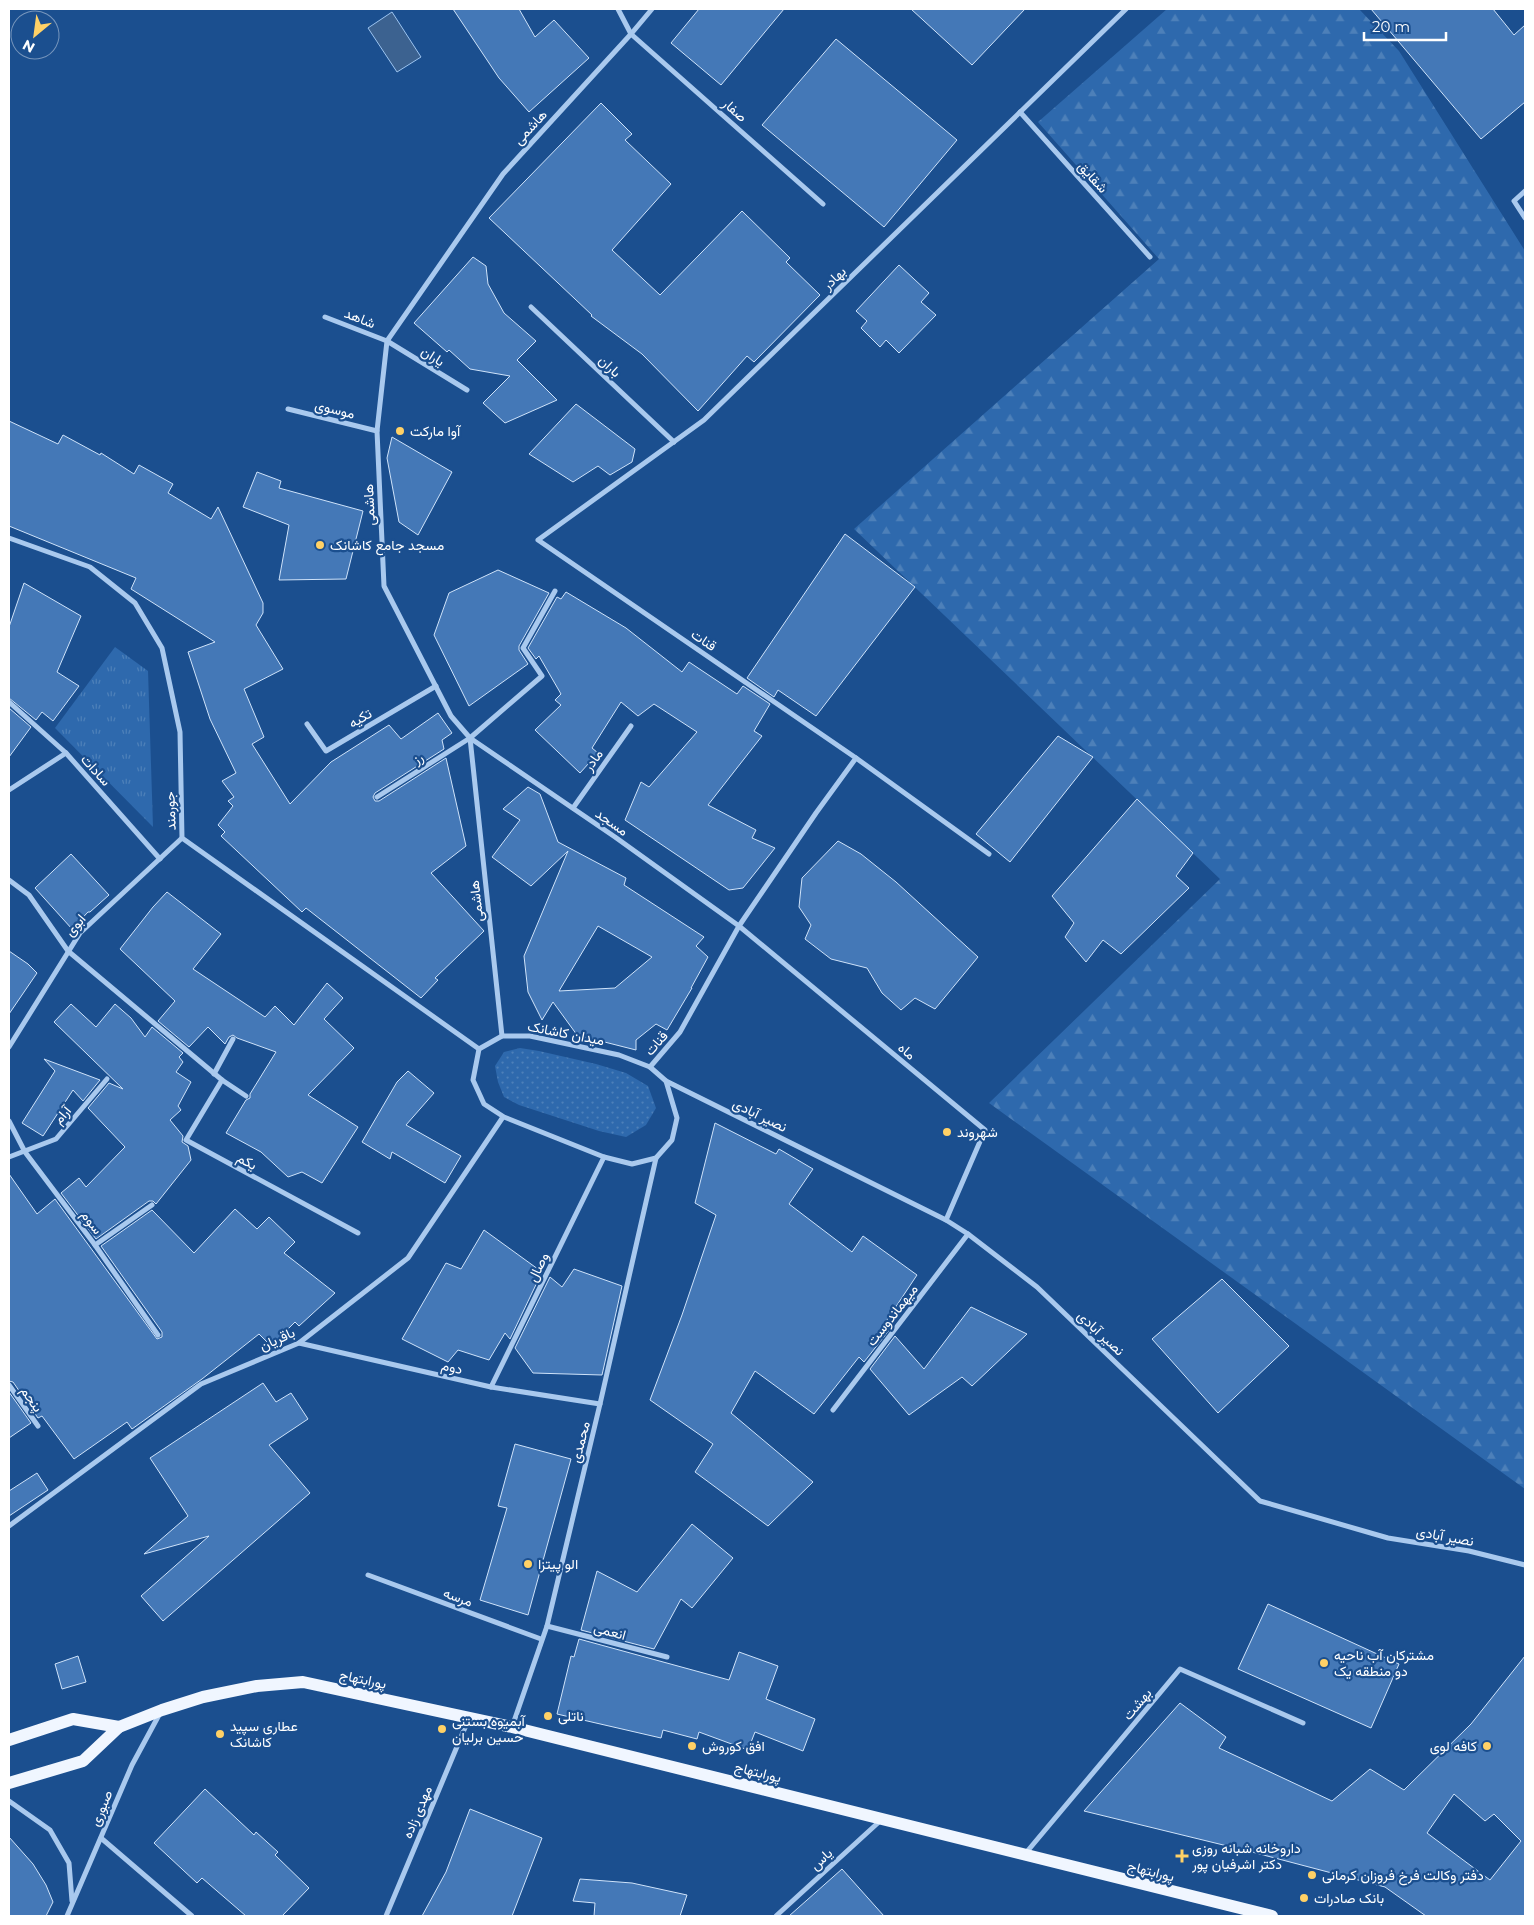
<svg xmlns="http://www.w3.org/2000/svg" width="1534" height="1925" viewBox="0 0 1534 1925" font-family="Montserrat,Vazirmatn,sans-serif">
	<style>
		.grass { fill: url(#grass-dots) }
		.forest { fill: url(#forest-firs) }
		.park { fill: url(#park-tufts) }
		.water { fill: #3c6290; stroke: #9cc4f0 }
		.building { fill: #4478b7; stroke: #cfe3fa; fill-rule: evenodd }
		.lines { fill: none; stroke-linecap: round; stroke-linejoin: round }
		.street { stroke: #a9c9ee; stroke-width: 5 }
		.primary { stroke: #f0f6ff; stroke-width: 12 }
		.poi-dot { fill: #ffd166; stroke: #1b4f8f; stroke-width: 2 }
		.labels { text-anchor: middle; stroke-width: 4.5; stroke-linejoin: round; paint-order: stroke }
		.street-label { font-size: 14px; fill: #fff; stroke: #1b4f8f }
		.poi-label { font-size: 14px; fill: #fff; stroke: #1b4f8f; text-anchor: start }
	</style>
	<defs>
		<pattern id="grass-dots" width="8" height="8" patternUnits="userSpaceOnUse" patternTransform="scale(1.25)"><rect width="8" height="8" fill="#2e69ad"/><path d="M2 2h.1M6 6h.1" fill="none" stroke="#4d80b9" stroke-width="1.8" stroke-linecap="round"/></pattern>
		<pattern id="forest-firs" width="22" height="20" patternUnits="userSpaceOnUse" patternTransform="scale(1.25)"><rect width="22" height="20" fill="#2e69ad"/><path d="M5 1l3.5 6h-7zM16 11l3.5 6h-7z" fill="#4d80b9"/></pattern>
		<pattern id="park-tufts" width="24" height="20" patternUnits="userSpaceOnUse" patternTransform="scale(1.25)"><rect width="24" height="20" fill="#2e69ad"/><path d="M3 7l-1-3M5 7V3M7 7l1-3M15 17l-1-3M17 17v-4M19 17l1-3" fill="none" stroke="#4d80b9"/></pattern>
	</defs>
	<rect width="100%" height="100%" fill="#1b4f8f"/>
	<polygon class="grass" points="520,1048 539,1051 596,1064 626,1073 648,1086 656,1108 646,1125 626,1137 599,1131 519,1105 504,1097 498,1082 495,1066 504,1052"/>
	<polygon class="forest" points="1167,9 1359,9 1399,51 1525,251 1525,1489 989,1103 1220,879 854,529 1159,259 1038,122"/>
	<polygon class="park" points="115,647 148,671 153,827 55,728"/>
	<polygon class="water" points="392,12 421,57 397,72 368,28"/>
	<g class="building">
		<polygon points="453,9 519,9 535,37 554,20 589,58 529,112 499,78"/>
		<polygon points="699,9 784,9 721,85 671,43"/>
		<polygon points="911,9 1025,9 972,65"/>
		<polygon points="1371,9 1493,9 1514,35 1525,25 1525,102 1481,139"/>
		<polygon points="836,39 957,140 884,227 762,125"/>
		<polygon points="601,103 632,134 625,140 671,184 612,250 660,295 742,211 790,258 786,262 820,295 754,362 747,356 698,411 642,354 591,316 592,315 489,218"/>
		<polygon points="473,257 486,266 488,284 504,313 536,341 517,360 557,400 505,423 483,403 510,376 470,369 449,350 447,352 414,323"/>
		<polygon points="899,265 929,293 921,302 936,315 899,353 886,340 880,347 861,328 867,321 856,311"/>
		<polygon points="576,404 635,449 632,462 610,475 598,466 573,482 529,454"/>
		<polygon points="9,421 58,444 63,435 100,455 101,453 134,474 139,465 173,484 168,493 211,519 218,507 263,603 263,613 256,625 283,669 244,689 264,737 252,744 290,804 331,762 389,725 401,739 438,713 452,733 442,740 444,749 375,793 373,797 375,801 379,801 446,758 466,846 431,873 484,931 435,978 438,980 421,998 306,908 302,912 221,836 225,832 218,825 233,806 228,801 234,797 222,781 236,773 210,719 188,652 215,642 131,589 136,578 9,526"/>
		<polygon points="392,437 452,472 418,535 399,522 387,458"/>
		<polygon points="257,472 281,481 279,488 363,511 346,579 279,580 289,525 243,507"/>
		<polygon points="845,534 915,587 816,716 778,690 774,697 747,678"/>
		<polygon points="498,570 549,593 519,646 519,650 528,664 469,706 434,635 449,593"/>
		<polygon points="24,583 81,616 57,672 79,686 53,721 42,712 36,720 9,698 9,627"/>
		<polygon points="566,592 626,628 682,672 689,662 737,694 743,686 770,704 754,731 762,736 708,805 756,830 752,838 775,848 743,888 729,890 625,820 641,782 649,787 697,732 654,704 638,716 621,702 592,748 598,753 580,773 535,730 561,705 555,700 561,694 539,656 536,659 528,648 557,597 561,599"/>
		<polygon points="9,708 31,727 9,757"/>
		<polygon points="1058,736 1093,757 1010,862 976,834"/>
		<path d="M528,787L540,794L558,842L626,878L624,885L704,937L696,946L708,957L691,988H692L667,1030L656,1024L636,1040V1050L577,1035L553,1002L542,1020L528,992L524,956L568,851L531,886L492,857L520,820L503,809ZM598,926L652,957L615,988L559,991Z"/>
		<polygon points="1137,799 1193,853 1176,876 1189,888 1121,954 1103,940 1086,962 1065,937 1074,923 1052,896"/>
		<polygon points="838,841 861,854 896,882 978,957 935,1009 915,998 901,1010 882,993 867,968 831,959 805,939 811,925 799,907 802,878"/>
		<polygon points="71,854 109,895 90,912 88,912 72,929 35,888"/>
		<polygon points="167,892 221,934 193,969 265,1017 275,1006 294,1025 327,983 343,998 324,1019 354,1048 308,1095 358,1127 322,1183 302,1172 288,1177 261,1152 226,1133 246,1100 250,1098 250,1094 276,1052 237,1038 233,1035 229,1037 225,1044 208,1027 189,1047 158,1021 175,1001 120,949 153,907"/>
		<polygon points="9,951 28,964 37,973 9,1014"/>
		<polygon points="71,1004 96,1027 115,1004 131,1018 145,1037 152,1027 183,1053 179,1057 183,1062 176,1072 191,1082 178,1106 181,1110 170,1120 183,1136 182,1142 188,1146 191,1160 156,1204 153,1201 149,1201 96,1239 61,1193 79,1178 86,1187 125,1147 88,1108 109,1083 123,1089 54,1022"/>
		<polygon points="44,1059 100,1080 83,1101 73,1090 43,1136 22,1123 55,1071"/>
		<polygon points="408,1071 434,1093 406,1125 461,1156 445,1183 392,1152 390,1159 362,1142 397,1082"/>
		<polygon points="715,1123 776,1154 779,1149 813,1169 789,1204 852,1252 863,1236 917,1275 885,1323 890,1329 864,1362 859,1357 814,1414 755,1371 731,1413 813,1482 768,1526 695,1472 713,1444 650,1400 682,1315 716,1215 695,1203"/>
		<polygon points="9,1174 37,1214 55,1199 157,1339 162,1337 162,1332 101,1246 152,1210 194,1253 235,1209 257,1229 269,1217 295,1242 284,1253 335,1293 299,1326 295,1322 271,1346 259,1334 202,1379 132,1429 127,1422 74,1459 42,1416 38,1418 13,1382 9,1381"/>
		<polygon points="484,1230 542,1272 510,1339 505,1333 489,1360 458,1350 448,1362 402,1339 446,1263 461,1269"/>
		<polygon points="574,1269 622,1286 602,1375 533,1373 515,1348 550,1277 562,1287"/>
		<polygon points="1222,1279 1289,1346 1218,1413 1152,1339"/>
		<polygon points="971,1307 1027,1334 972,1386 962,1377 909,1415 870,1369 895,1336 924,1369"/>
		<polygon points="263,1383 276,1402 291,1393 308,1419 269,1445 310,1493 163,1621 141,1596 209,1536 144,1554 188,1516 150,1458"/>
		<polygon points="9,1392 31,1423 9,1438"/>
		<polygon points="515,1444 571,1459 528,1615 480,1600 507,1508 498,1506"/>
		<polygon points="37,1473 48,1490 9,1516 9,1491"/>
		<polygon points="692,1524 733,1558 692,1608 681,1599 654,1649 581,1630 597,1571 637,1592"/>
		<polygon points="1268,1604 1399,1664 1371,1728 1238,1669"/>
		<polygon points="579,1639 729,1680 739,1652 778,1666 766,1699 815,1719 803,1751 755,1732 748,1750 699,1732 697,1739 663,1730 661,1738 557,1714 571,1656 574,1657"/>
		<polygon points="78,1656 86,1682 62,1689 55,1664"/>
		<path d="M1525,1656V1916H1426L1385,1887L1252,1852L1084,1811L1180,1703L1226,1737L1219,1748L1332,1801L1370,1769L1404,1790L1471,1724ZM1454,1794L1485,1821L1494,1814L1521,1841L1490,1880L1427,1833Z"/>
		<polygon points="205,1789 254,1835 256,1832 278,1852 275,1855 309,1888 282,1916 246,1916 202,1878 197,1883 154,1843"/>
		<polygon points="470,1809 542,1838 512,1916 422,1916 446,1872"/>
		<polygon points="9,1837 33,1864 46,1885 53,1902 46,1916 9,1916"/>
		<polygon points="842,1869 884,1916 789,1916"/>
		<polygon points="580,1879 632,1883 687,1895 680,1916 594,1916 595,1903 573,1901"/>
	</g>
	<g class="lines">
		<g class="street">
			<polyline points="618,9 631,34 823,204"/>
			<polyline points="1020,112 1150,257"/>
			<polyline points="1525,191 1514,201 1525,218"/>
			<polyline points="531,307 674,442"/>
			<polyline points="325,317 387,341 467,390"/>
			<polyline points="288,409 377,431"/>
			<polyline points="9,538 90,567 135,603 162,648 180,732 182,838 479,1049"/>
			<polyline points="9,702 66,753 160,859"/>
			<polyline points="307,724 326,751 436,686"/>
			<polyline points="470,738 615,837 739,926 985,1130 946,1220"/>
			<polyline points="856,758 989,854"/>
			<polyline points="9,790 66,753"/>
			<polyline points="377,797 470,738 542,676 523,648 555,591"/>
			<polyline points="573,808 631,726"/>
			<polyline points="9,880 29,895 68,951 222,1080 246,1096"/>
			<polyline points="502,1036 470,738 451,716 384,586 377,431 387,341 503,174 631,34 652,9"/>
			<polygon points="502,1036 530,1036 619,1055 650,1067 666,1081 677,1118 672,1140 656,1158 632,1164 604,1157 504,1117 484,1104 473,1080 479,1049"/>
			<polyline points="9,1047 80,933 182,838"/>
			<polyline points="650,1067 680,1032 739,926 816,813 856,758 538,540 704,420 1126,9"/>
			<polyline points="214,1074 233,1039"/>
			<polyline points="222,1080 186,1140 358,1233"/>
			<polyline points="666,1081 946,1220 968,1234 1037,1287 1260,1501 1388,1538 1469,1551 1525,1565"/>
			<polyline points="9,1121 25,1152 95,1245 158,1335"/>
			<polyline points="9,1157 56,1139 107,1079"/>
			<polyline points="95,1245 152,1205"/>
			<polyline points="299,1343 491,1387 600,1404"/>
			<polyline points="9,1385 38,1426"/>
			<polyline points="491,1387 604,1157"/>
			<polyline points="833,1410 968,1234"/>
			<polyline points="9,1526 201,1384 299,1343 408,1258 503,1117"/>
			<polyline points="368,1575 541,1639"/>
			<polyline points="547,1626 667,1657"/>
			<polyline points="512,1727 547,1626 600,1404 656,1158"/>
			<polyline points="9,1801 50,1830 69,1863 72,1901"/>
			<polyline points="101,1838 192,1916"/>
			<polyline points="1025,1854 1180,1669 1303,1723"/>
			<polyline points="67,1916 132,1765 159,1715"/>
			<polyline points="386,1916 469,1718"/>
			<polyline points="776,1916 880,1821"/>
		</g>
		<g class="primary">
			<polyline points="9,1740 73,1719 119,1727"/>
			<polyline points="9,1783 83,1761 119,1727 162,1710 203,1697 257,1686 303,1682 512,1727 1272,1916"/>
		</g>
	</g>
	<g class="poi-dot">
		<circle cx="400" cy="431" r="5"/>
		<circle cx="320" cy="545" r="5"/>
		<circle cx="947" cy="1132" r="5"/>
		<circle cx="528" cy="1564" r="5"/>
		<circle cx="1324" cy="1663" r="5"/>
		<circle cx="548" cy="1716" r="5"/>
		<circle cx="442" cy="1729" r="5"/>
		<circle cx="220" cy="1734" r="5"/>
		<circle cx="692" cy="1746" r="5"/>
		<circle cx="1487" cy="1746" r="5"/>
		<path d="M1179.5 1848.5h5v5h5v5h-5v5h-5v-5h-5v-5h5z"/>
		<circle cx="1312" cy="1875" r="5"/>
		<circle cx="1304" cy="1898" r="5"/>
	</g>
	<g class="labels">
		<g class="street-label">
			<text transform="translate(735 110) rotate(42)" y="5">صفار</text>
			<text transform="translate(530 127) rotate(-47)" y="5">هاشمی</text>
			<text transform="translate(1093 177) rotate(48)" y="5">شقایق</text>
			<text transform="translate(834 278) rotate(-44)" y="5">بهادر</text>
			<text transform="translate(360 318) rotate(22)" y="5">شاهد</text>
			<text transform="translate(433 356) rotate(32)" y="5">یاران</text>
			<text transform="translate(610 366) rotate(43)" y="5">باران</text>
			<text transform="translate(335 409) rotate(14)" y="5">موسوی</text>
			<text transform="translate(369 505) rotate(-93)" y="5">هاشمی</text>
			<text transform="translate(704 640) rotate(34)" y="5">قنات</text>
			<text transform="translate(360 718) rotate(-31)" y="5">تکیه</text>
			<text transform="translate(418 758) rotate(-32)" y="5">رز</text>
			<text transform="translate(593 760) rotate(-55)" y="5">مادر</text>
			<text transform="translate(96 770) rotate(48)" y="5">سادات</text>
			<text transform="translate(170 811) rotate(-92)" y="5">جورمند</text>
			<text transform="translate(612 822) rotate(35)" y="5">مسجد</text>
			<text transform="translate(476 901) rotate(-96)" y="5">هاشمی</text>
			<text transform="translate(75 925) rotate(-49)" y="5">ابوی</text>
			<text transform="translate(566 1033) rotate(11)" y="5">میدان کاشانک</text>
			<text transform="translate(656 1043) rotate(-49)" y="5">قنات</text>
			<text transform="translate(907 1051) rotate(40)" y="5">ماه</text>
			<text transform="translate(62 1115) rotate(-50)" y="5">آرام</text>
			<text transform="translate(760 1115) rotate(26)" y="5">نصیر آبادی</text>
			<text transform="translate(247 1161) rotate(28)" y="5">یکم</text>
			<text transform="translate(92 1222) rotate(53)" y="5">سوم</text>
			<text transform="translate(538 1267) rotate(-64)" y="5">وصال</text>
			<text transform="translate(892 1315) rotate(-52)" y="5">میهماندوست</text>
			<text transform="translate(1101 1333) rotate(43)" y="5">نصیر آبادی</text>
			<text transform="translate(277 1339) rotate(-25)" y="5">باقریان</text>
			<text transform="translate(452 1367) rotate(13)" y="5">دوم</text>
			<text transform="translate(32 1399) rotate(55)" y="5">پنجم</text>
			<text transform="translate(580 1442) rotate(-76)" y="5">محمدی</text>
			<text transform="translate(1445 1536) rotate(10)" y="5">نصیر آبادی</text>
			<text transform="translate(458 1597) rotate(20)" y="5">مرسه</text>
			<text transform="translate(610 1631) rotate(15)" y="5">انعمی</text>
			<text transform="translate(363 1679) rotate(12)" y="5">پورابتهاج</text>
			<text transform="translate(1137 1704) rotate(-50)" y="5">بهشت</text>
			<text transform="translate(758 1772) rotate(14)" y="5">پورابتهاج</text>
			<text transform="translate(101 1808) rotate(-67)" y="5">صبوری</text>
			<text transform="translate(417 1812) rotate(-67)" y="5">مهدی زاده</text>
			<text transform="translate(821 1859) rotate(-43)" y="5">یاس</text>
			<text transform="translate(1151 1871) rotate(14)" y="5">پورابتهاج</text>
		</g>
		<g class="poi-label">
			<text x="410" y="436">آوا مارکت</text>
			<text x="330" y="550">مسجد جامع کاشانک</text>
			<text x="957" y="1137">شهروند</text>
			<text x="538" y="1569">الو پیتزا</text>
			<text x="1334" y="1660">مشترکان آب ناحیه<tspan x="1334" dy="16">دو منطقه یک</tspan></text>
			<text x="558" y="1721">ناتلی</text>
			<text x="452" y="1726">آبمیوه بستنی<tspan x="452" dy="16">حسین برلیان</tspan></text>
			<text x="230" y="1731">عطاری سپید<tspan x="230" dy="16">کاشانک</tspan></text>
			<text x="702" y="1751">افق کوروش</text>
			<text x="1477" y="1751" text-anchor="end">کافه لوی</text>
			<text x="1192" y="1853">داروخانه شبانه روزی<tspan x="1192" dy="16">دکتر اشرفیان پور</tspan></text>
			<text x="1322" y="1880">دفتر وکالت فرخ فروزان کرمانی</text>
			<text x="1314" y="1903">بانک صادرات</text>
		</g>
	</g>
	<rect width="1534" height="1925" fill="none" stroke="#ffffff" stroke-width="20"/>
	<g transform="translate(35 35) rotate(209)"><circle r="24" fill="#1b4f8f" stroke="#7695bc"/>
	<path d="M0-4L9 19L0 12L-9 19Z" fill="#ffd166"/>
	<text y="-8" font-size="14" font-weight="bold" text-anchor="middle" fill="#ffffff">N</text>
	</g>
	<path d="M1364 32v8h82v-8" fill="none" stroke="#ffffff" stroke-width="2.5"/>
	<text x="1372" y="32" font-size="15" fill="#ffffff" stroke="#1b4f8f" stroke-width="4" paint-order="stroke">20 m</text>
</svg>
